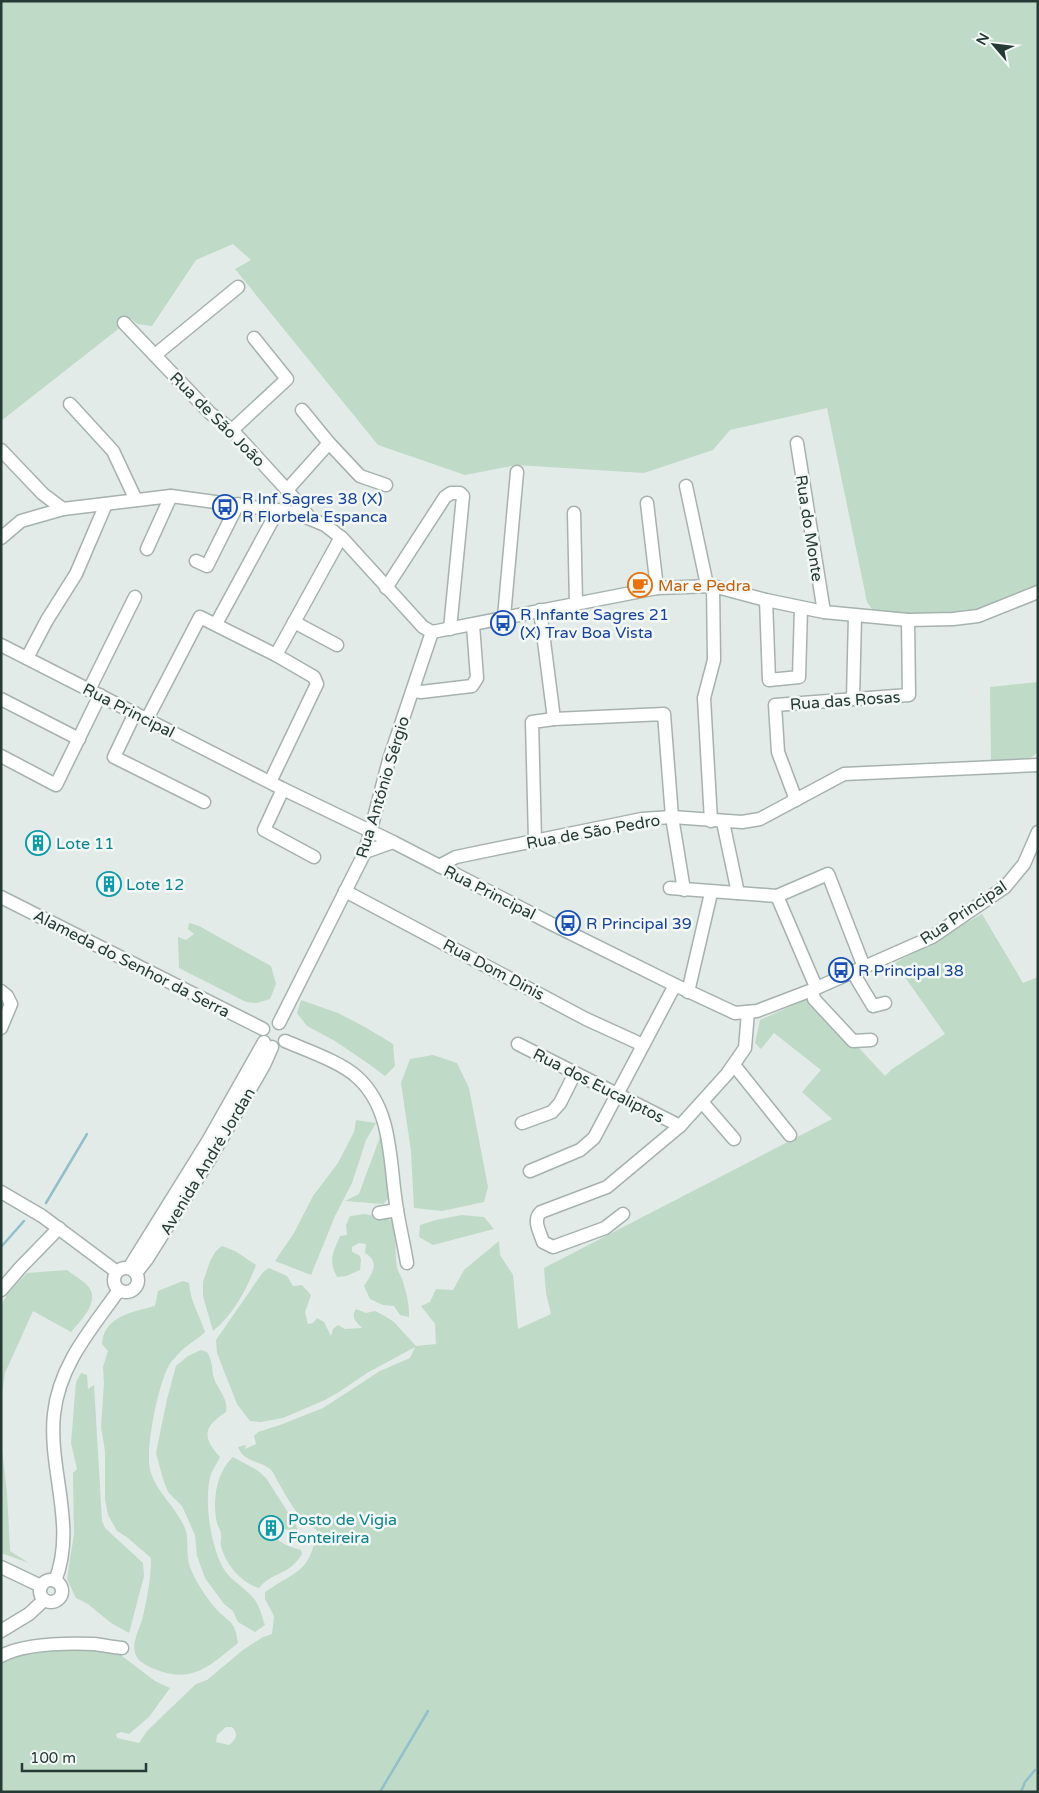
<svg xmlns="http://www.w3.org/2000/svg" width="1039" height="1793" viewBox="0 0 1039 1793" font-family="'Varela Round',sans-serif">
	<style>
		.green { fill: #bfdac7; fill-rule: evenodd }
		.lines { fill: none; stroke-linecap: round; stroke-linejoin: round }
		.stream { stroke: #92bfca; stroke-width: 2.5 }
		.minor-casing { stroke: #a6b2af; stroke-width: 15 }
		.minor { stroke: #fff; stroke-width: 12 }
		.labels { text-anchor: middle; stroke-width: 5; stroke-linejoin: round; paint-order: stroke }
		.street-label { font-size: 16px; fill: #253a35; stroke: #f3f8f6 }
		.transit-label { font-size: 16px; fill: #164399; stroke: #f3f8f6; text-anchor: start }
		.food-label { font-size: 16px; fill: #c56008; stroke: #f3f8f6; text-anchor: start }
		.culture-label { font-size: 16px; fill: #0d838f; stroke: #f3f8f6; text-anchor: start }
	</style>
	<rect width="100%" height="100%" fill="#e3ebe8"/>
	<g class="green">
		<polygon points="1,1 1038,1 1038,585 981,609 949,615 874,612 867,602 827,408 730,430 713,450 644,473 516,465 465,475 378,445 235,269 251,260 233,244 196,260 152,326 138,324 131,319 1,421"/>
		<path d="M1038,682V751C1029,765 1006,761 991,762L990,687Z"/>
		<path d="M982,914L1023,983L1038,977V1792H1V1659L5,1657L74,1646L118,1653L155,1681L170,1688L149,1717L129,1734L121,1732L116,1734L117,1738L139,1743L147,1731L196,1684L207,1680L243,1650L263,1637L272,1634L274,1616L265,1599V1592C297,1570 310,1573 317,1530C299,1521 288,1499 278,1482C276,1478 273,1471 270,1469C260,1460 244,1463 238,1447L246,1445L245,1449L256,1444L254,1436L258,1432L280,1425L323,1408L380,1371L410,1358L415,1347L367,1373L339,1392L325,1400L283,1418L261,1422L250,1421L237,1404L217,1353L216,1340L263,1272L269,1268L287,1276L293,1286L302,1285L311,1295L305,1312L308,1324L313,1323L317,1318L324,1322L331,1336L333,1329L338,1325L345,1329L362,1328C357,1322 350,1318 356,1309L366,1313L375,1311L383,1315L394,1322L416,1346L436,1344L435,1324L421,1306L430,1302L436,1289L453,1290L464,1270L499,1241L500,1255L513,1275L518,1329L551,1314L546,1293L544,1268L832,1119L802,1092L821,1070L774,1033L761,1049L755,1043L760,1020L809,998L860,1049L885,1076L892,1069L945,1034L895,963ZM226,1727H232C239,1734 236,1740 229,1745L216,1742L217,1735Z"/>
		<polygon points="189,923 199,926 271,966 276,984 270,999 257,1003 246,1002 179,968 178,937 186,940 194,934 188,929"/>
		<polygon points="301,1000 338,1013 365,1027 393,1044 395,1066 385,1076 366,1062 335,1041 307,1026 297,1013"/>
		<polygon points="433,1055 457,1063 469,1088 488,1187 484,1202 442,1211 414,1208 411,1151 401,1083 410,1059"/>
		<polygon points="356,1120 376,1123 366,1140 352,1183 335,1216 311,1275 275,1261 294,1233 313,1196 338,1163 354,1132"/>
		<polygon points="380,1137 388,1169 391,1196 383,1204 345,1201 359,1194"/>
		<path d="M365,1214L392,1220C398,1235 394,1251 397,1267C398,1272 402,1277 403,1282C407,1294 409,1304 409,1317L400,1315L394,1306L383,1305L370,1299L364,1286C372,1273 381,1263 365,1253L366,1244L359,1243L352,1247V1252L359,1255L361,1259L360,1270L346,1276L337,1277C328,1260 333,1253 340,1236L347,1235L346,1225L350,1216Z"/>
		<polygon points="462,1215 484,1217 494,1229 433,1245 419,1237 420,1225 436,1220"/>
		<path d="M222,1246L235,1251L256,1265C247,1289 233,1315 213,1331L203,1296V1282L210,1261L216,1251Z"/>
		<path d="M67,1270C73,1275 81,1279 86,1284C103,1300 81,1320 71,1332L33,1311L5,1373L1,1401V1306L8,1293L27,1273Z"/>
		<path d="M183,1281L189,1283C190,1301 200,1316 205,1332C199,1338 193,1341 187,1346C182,1349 175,1358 171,1362C159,1378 145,1449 150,1469C155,1492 178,1508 186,1531C189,1543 185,1558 192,1572C197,1583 209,1602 217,1610C231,1624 235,1621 238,1643C214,1662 196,1682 163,1672C154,1669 138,1664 135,1653C132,1642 139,1630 142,1620C147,1600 151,1579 151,1558L128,1538L117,1531L108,1515L105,1499V1451L101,1427L104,1383L103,1367L108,1351L102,1344C104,1316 133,1312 155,1306L158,1291Z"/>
		<path d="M201,1350L207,1352C212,1360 212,1366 213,1375C216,1388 229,1398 226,1412C203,1427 202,1437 220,1457C217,1463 213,1469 211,1474C203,1499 211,1550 225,1571C233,1582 247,1589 255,1600C260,1607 262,1617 265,1625L255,1632L238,1622L233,1611L224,1604L205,1578L197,1556L195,1535L182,1506L168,1492L163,1479L156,1453L167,1399L176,1366L188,1356Z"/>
		<polygon points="81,1373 87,1375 88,1389 94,1385 102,1521 105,1528 143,1563 144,1576 129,1633 111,1623 88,1604 76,1598 67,1579 74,1534 73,1473 77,1469 71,1443 76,1382"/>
		<polygon points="1,1440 7,1493 10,1551 29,1563 1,1553"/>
		<path d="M233,1457L257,1470L266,1478L296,1525L298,1531L275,1528L272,1533C278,1543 290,1547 301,1550L302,1554C289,1576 273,1571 259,1588C241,1583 225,1563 221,1546C220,1542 222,1538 221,1534C221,1530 218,1527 217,1523C212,1502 216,1472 233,1457Z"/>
	</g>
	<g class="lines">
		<g class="stream">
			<polyline points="46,1203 87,1134"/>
			<polyline points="1,1247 24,1221"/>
			<polyline points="380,1792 428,1711"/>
			<polyline points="1021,1792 1025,1782 1035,1770"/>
		</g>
		<defs>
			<g id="minor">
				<polyline points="124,323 210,413 232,430 287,490 310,518"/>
				<polyline points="155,355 238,287"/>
				<polyline points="70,404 113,451 136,500"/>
				<polyline points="302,410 329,443 360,476 386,485"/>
				<polyline points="232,430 287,379 254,338"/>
				<polyline points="797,443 824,612"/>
				<polyline points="1,450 43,494 63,509"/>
				<polyline points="686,486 707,585"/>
				<polyline points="287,490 329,443"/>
				<polyline points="647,503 657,588"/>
				<polyline points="574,513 576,603"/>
				<polyline points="1,538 21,521 63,509 171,496 296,513 325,525 343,539 423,627 432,632 657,588 713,586 766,600 824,612 908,620 953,619 978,616 1038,592"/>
				<polyline points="147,549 171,496"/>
				<polyline points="196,561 207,566 238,504"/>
				<polyline points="386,588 445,497 451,493 460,493 463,496 450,629"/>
				<polyline points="766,600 769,680 799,677 801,608"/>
				<polyline points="540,610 554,719"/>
				<polyline points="504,617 517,472"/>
				<polyline points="294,622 337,645"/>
				<polyline points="216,624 278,510"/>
				<polyline points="1,645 283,789 393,842 550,923 675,985 735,1013 757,1011 812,990 932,937 1005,887 1024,864 1038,832"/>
				<polyline points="27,658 47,620 76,574 106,504"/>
				<polyline points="89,690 135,597"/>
				<polyline points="413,691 421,692 472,686 477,678 473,625"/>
				<polyline points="1,699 79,739"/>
				<polyline points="853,699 855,616"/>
				<polyline points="135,713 114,757 204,802"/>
				<polyline points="147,719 200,617 276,655 341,537"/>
				<polyline points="1,756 56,785 100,695"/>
				<polyline points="270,782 317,684 314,677 276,655"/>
				<polyline points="283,789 264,830 314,857"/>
				<polyline points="796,800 778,752 775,705 909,695 908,620"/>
				<polyline points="711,821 704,698 714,660 713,586"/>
				<polyline points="723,822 738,893"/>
				<polyline points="535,840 532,722 554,719 664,714 672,817 684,890"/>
				<polyline points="365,852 393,842"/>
				<polyline points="439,866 456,857 642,819 672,817 742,822 760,819 844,774 1038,765"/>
				<polyline points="670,888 777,896 828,874 864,967"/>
				<polyline points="345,891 586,1019 643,1045"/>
				<polyline points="777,896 816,987"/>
				<polyline points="1,897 263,1029"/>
				<polyline points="852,971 873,1006 885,1003"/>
				<polyline points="812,990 814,999 853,1041 871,1040"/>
				<polyline points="1,991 7,996 11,1004 1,1028"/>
				<polyline points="688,992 711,893"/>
				<polyline points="279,1023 365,852 389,760 432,632"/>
				<path d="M285,1041C306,1050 341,1062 357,1077C394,1110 389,1165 397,1210C400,1228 404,1245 407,1263"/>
				<polyline points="518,1044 680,1126"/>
				<polyline points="734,1065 790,1135"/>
				<polyline points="702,1102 734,1139"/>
				<polyline points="522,1123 552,1112 560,1103 575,1073"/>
				<polyline points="530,1171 580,1150 594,1138 675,985"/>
				<polyline points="1,1192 42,1216 117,1272"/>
				<polyline points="379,1213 397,1210"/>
				<path d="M623,1214L605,1228L553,1247L543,1242C540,1232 532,1220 541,1212L607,1187L680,1126L727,1074L745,1048L748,1012"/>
				<circle cx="126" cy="1280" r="12"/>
				<polyline points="129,1268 208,1141 264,1042"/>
				<polyline points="136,1273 147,1259 211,1157 264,1065 272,1047"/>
				<polyline points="1,1290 20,1268 59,1228"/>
				<polyline points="1,1567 41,1586"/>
				<circle cx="51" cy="1591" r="11"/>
				<path d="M55,1581C77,1526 48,1470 54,1414C59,1365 92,1328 119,1290"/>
				<polyline points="1,1631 29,1614 44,1600"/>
				<path d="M1,1656C25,1643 68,1643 94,1644C103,1645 112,1647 122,1648"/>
			</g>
		</defs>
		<use href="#minor" class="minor-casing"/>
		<use href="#minor" class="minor"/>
	</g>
	<defs>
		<symbol id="bus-ring" viewBox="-11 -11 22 22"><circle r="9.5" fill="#f3f8f6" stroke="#1a4fb4" stroke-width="1.5"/><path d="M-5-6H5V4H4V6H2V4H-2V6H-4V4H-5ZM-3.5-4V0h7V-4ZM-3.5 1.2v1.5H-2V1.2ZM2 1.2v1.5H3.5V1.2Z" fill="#1a4fb4"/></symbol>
		<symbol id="cafe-ring" viewBox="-11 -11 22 22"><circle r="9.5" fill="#f3f8f6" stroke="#e8710a" stroke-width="1.5"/><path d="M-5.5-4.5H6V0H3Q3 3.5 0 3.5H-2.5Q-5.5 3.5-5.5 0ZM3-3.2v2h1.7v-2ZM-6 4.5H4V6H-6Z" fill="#e8710a"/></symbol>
		<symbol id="building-ring" viewBox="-11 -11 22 22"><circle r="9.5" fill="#f3f8f6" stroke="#0f9aa8" stroke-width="1.5"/><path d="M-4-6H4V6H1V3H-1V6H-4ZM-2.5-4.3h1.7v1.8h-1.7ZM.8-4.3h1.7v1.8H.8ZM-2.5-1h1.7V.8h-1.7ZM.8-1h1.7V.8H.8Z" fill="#0f9aa8"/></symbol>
	</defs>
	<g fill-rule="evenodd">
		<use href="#bus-ring" x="211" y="493" width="28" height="28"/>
		<use href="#cafe-ring" x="626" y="571" width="28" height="28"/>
		<use href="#bus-ring" x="489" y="609" width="28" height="28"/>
		<use href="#building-ring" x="24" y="829" width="28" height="28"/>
		<use href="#building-ring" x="95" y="870" width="28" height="28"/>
		<use href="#bus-ring" x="554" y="909" width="28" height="28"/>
		<use href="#bus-ring" x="827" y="956" width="28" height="28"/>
		<use href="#building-ring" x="257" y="1514" width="28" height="28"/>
	</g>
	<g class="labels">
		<g class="street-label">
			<text transform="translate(218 419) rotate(45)" y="6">Rua de São João</text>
			<text transform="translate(810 528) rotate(81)" y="6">Rua do Monte</text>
			<text transform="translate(845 700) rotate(-4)" y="6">Rua das Rosas</text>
			<text transform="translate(129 710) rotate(27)" y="6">Rua Principal</text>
			<text transform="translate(382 787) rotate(-73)" y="6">Rua António Sérgio</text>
			<text transform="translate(593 831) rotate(-10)" y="6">Rua de São Pedro</text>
			<text transform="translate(490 892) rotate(27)" y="6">Rua Principal</text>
			<text transform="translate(963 912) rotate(-34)" y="6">Rua Principal</text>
			<text transform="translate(132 963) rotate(27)" y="6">Alameda do Senhor da Serra</text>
			<text transform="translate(494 969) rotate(28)" y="6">Rua Dom Dinis</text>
			<text transform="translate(599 1085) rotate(27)" y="6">Rua dos Eucaliptos</text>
			<text transform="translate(207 1161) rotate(-59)" y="6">Avenida André Jordan</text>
		</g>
		<g class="transit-label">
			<text x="242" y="504">R Inf Sagres 38 (X)<tspan x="242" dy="18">R Florbela Espanca</tspan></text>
			<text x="520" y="620">R Infante Sagres 21<tspan x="520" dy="18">(X) Trav Boa Vista</tspan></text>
			<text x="586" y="929">R Principal 39</text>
			<text x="858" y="976">R Principal 38</text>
		</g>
		<g class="food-label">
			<text x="658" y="591">Mar e Pedra</text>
		</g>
		<g class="culture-label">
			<text x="56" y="849">Lote 11</text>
			<text x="126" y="890">Lote 12</text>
			<text x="288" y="1525">Posto de Vigia<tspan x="288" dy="18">Fonteireira</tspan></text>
		</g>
	</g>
	<rect width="1039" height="1793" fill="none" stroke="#253a35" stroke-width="5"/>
	<g transform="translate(994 45) rotate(298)" stroke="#f3f8f6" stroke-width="4" paint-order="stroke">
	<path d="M0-4L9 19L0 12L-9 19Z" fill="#253a35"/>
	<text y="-8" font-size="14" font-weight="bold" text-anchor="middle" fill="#253a35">N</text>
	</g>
	<path d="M22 1763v8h124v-8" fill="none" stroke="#253a35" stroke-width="2.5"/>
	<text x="30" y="1763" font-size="15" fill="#253a35" stroke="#f3f8f6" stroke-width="4" paint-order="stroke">100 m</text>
</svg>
